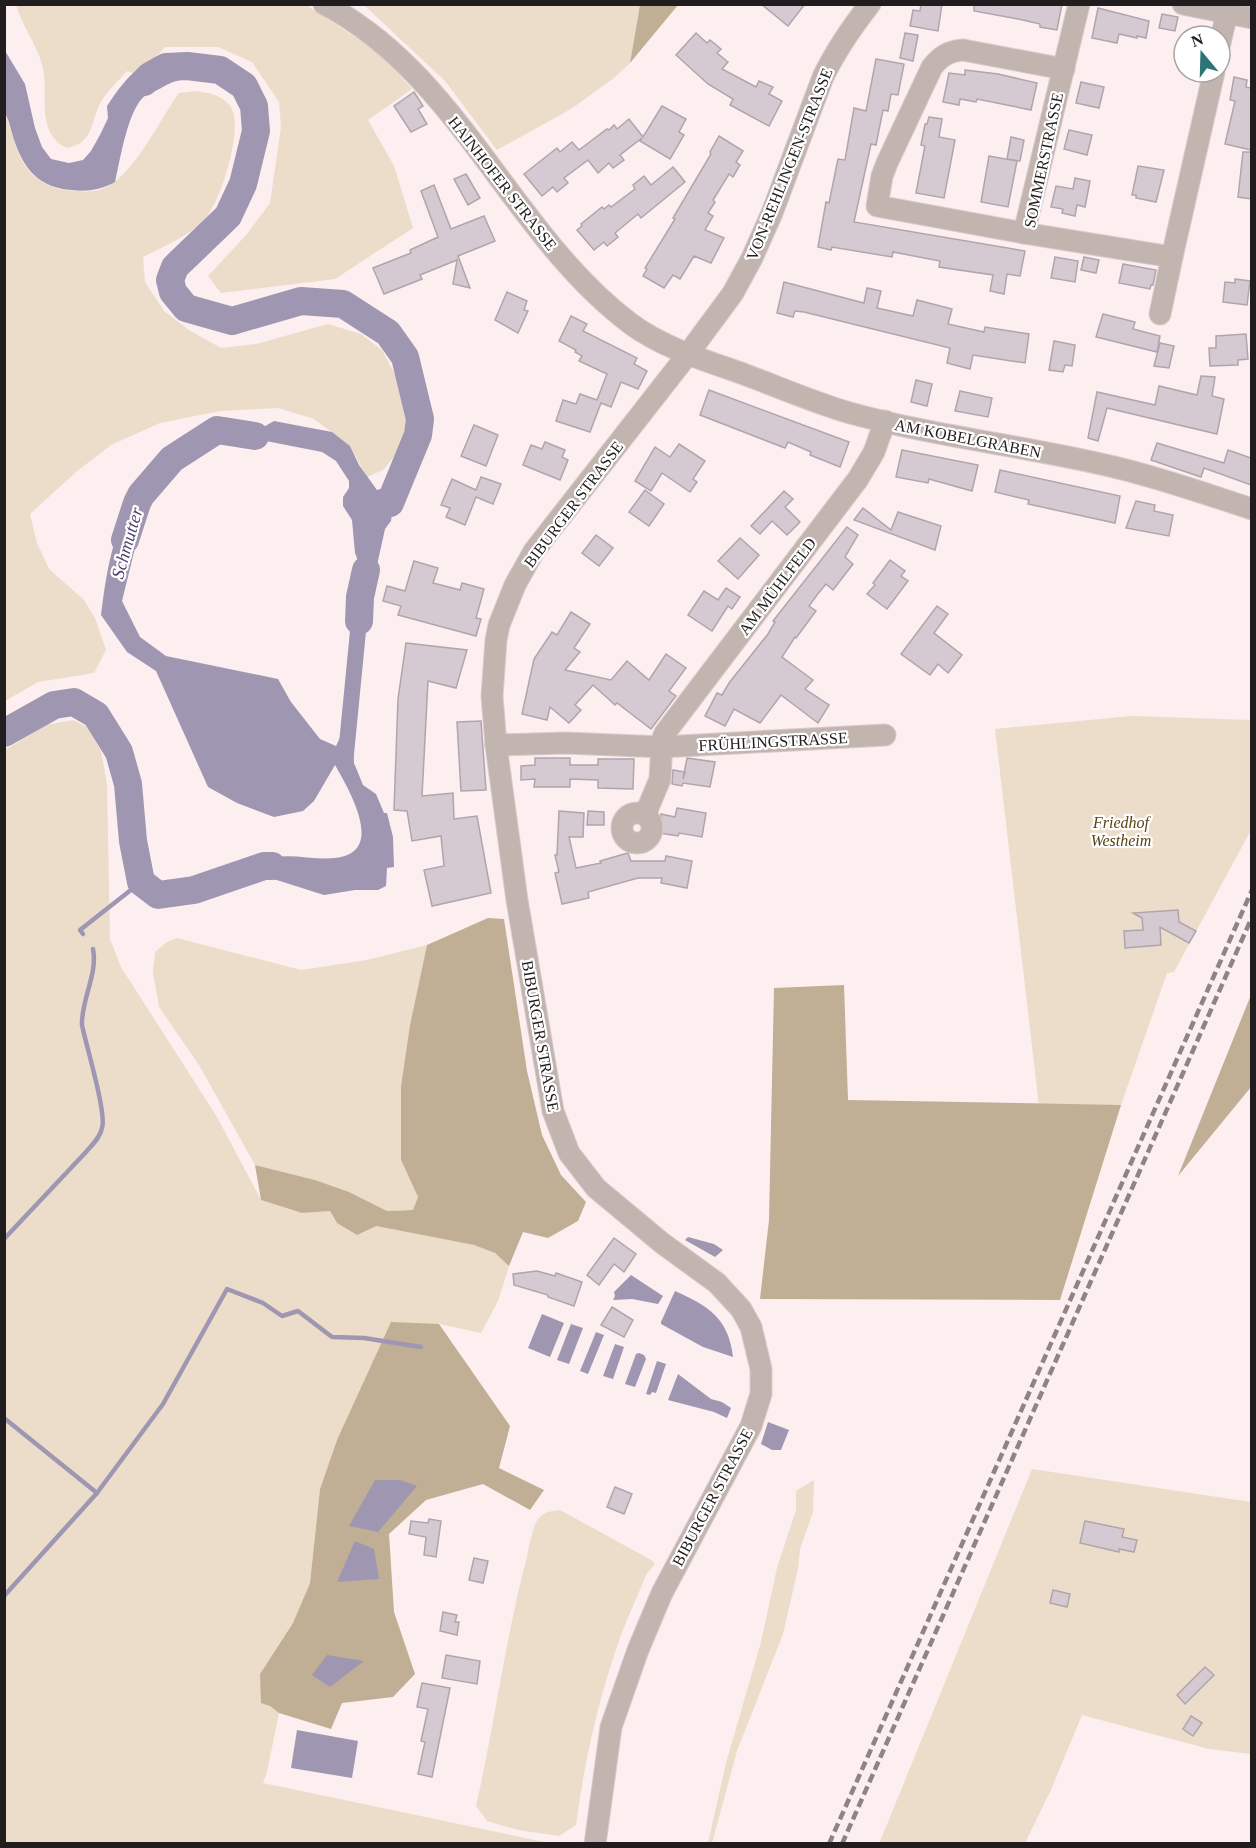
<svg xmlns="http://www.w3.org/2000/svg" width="1256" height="1848" viewBox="0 0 1256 1848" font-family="'Times New Roman',serif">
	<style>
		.green { fill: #ebddc9 }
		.forest { fill: #c0ae95 }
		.water { fill: #9f97b2 }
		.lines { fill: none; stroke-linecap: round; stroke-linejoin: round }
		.stream { stroke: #9f97b2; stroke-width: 4.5 }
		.canal { stroke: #9f97b2; stroke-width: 16 }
		.river { stroke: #9f97b2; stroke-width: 28 }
		.building { fill: #d5cad2; stroke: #b0a5ad; stroke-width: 1.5 }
		.minor-casing { stroke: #daccce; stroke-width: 23 }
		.minor { stroke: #c2b4ae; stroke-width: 21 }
		.rail { stroke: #8e8486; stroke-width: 4.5; stroke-dasharray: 9 4.5; stroke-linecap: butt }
		.labels { text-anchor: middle; stroke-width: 4.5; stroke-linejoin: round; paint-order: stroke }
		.street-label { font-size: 16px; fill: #211c1d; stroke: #fff }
		.park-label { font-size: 16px; font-style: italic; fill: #5c4214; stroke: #fff }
		.water-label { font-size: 18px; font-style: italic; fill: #4f416b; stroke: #fff }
	</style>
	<rect width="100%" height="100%" fill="#fdeef0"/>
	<g class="green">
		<path d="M16,5H306L382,55L412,89L368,120L394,166L413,228L335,279L221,293L208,276L247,234L270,203L281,127L279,102L252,62L218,47H165C156,59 144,64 132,73L127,71C119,80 108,90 102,100C90,120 95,143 67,148C34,133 50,92 42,64C36,44 22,25 16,5Z"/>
		<polygon points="364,5 640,5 630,63 614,78 571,109 497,150 445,81"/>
		<path d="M195,91C211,93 231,97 234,116C239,140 220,205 203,221C190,235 161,248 143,257L145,282L164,311L189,330L221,348L256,344L328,324L361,334L382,350L401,386L412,418L403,446L383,470L367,477L350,446L314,419L278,408L220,411L160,423L111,445L76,472L30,514L37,543L49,569L84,600L95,618L106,650L94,673L38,682L5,701L4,112C12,129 14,147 24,164C32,178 49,188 65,190C76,191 92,193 102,189C132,179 160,119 179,93Z"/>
		<polygon points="1132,716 1251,720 1251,830 1174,972 1167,973 1121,1105 1039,1106 995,729"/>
		<polygon points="73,720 87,727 101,751 107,784 110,939 121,967 217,1117 261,1200 302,1213 330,1211 337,1223 376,1226 474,1245 495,1253 509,1266 498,1301 481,1333 439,1324 337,1440 320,1489 310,1583 293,1623 260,1674 270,1706 279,1713 267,1772 263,1783 549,1843 5,1844 5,750 46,725"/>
		<polygon points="177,938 301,970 367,960 427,945 410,1025 401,1086 401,1160 418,1197 413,1210 387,1211 349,1192 315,1180 255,1165 199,1065 159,1007 153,972 155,952 167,942"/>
		<polygon points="1032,1469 1251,1502 1251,1754 1209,1749 1082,1715 1050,1792 1025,1843 879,1844"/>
		<polygon points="814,1480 813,1512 800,1549 798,1569 783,1634 737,1751 712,1843 708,1843 726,1763 761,1642 777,1568 796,1510 796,1491"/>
		<path d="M560,1510L653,1561L655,1564L647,1573C638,1595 627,1618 619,1641C598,1701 584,1763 576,1825L559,1836L518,1830L487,1821L476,1806C495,1723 505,1639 527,1557C529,1547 533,1524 539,1518C545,1511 553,1511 560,1510Z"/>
	</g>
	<g class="forest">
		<polygon points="640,5 678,5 630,63"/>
		<polygon points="488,918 504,919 527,1071 542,1135 561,1175 586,1202 578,1221 548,1238 523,1232 509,1266 495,1253 474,1245 376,1226 357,1235 337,1223 330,1211 302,1213 261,1200 255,1165 315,1180 349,1192 387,1211 413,1210 418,1197 401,1160 401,1086 410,1025 427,945"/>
		<polygon points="844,985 848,1100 1121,1105 1060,1300 760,1299 769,1220 774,988"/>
		<polygon points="1251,995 1251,1087 1178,1176"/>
		<polygon points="391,1322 439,1324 510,1426 499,1468 544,1490 530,1510 483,1484 426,1500 389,1534 394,1612 415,1674 393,1697 342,1703 331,1729 279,1713 270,1706 261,1703 260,1674 293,1623 310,1583 320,1489 337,1440"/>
	</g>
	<g class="water">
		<path d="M4,49L25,84L35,128L42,147L51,159L69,163L83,160L91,151L101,133L108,118L107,106C126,78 138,62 172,54L185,79C169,82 168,85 155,91C152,93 149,93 146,95C128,107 120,161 115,182C100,190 87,192 71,190C32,187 19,160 10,126C9,120 5,115 4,109C3,89 4,69 4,49Z"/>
		<polygon points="274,421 332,432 350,446 359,465 377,490 388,487 388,480 403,472 406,475 406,484 393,506 391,521 385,529 373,583 360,606 356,582 361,568 355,553 352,520 343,506 343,497 349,488 349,481 336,461 322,452 266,441 249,447 225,443 217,430 260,429"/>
		<path d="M137,503L135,548L122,601L140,637L166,656L278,679L291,702L320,739L336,746L343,731L353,732L354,763L363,785L376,794L384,813H387L393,837L394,867L387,868L386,886L378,890H355L324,895L264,876H233C246,870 261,860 275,857C295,854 315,860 335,858C387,853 349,790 335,765L314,801L303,811L274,817L237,803L208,787L156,671L127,652L101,615C105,585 112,522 137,503Z"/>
		<polygon points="688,1237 714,1244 723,1250 715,1257 685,1240"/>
		<polygon points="631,1275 663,1296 658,1304 632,1299 613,1300 615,1296 614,1292"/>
		<path d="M675,1291C708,1306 728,1317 733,1357L703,1347L661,1324V1322Z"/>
		<polygon points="542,1314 564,1323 550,1357 528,1348"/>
		<polygon points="571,1324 583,1328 569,1364 557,1360"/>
		<polygon points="596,1332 604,1335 588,1374 580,1371"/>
		<polygon points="615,1344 624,1347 613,1379 603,1376"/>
		<polygon points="639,1353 644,1355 646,1359 635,1387 625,1384 636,1354"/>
		<polygon points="657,1361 666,1364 656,1393 652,1392 650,1395 646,1394"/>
		<polygon points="678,1374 711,1399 722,1402 731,1408 727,1418 714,1412 668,1400"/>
		<polygon points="768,1422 789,1430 781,1450 772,1450 761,1444"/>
		<polygon points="375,1480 400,1480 417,1486 378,1532 349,1526"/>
		<polygon points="355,1541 374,1549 379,1579 337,1582"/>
		<polygon points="327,1655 364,1661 330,1687 312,1675"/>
		<polygon points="297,1730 358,1741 352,1778 291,1768"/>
	</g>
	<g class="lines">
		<g class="stream">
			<polyline points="83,934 80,930 141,882"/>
			<path d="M4,1239L86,1152C92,1145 100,1138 102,1128C107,1114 86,1045 82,1025C81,1000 98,974 93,949"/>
			<polyline points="4,1418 97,1493 4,1596"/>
			<polyline points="97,1493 163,1404 227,1289 263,1303 282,1316 298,1311 332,1337 364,1338 421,1347"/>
		</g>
		<polyline class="canal" points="346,754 359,621"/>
		<g class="river">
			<polyline points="144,82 150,76 166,67 187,66 220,70 244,86 254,106 256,131 243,184 228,216 175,267 170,280 173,292 186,308 232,321 301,301 343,304 388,333 405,357 420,419 418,435 390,503 386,502"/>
			<polyline points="125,540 137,503 141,495 172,459 217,430 255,436"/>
			<polyline points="359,621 360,597 366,570"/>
			<polyline points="4,733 54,705 74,702 96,715 119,752 128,784 133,841 141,882 158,895 194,890 264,866 272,866"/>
		</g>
	</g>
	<g class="building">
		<polygon points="761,4 805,4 788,26"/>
		<polygon points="921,4 942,4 938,31 910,26 913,10 920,11"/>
		<polygon points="974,4 1062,4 1057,30 1040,27 1040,24 1023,20 974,11"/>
		<polygon points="1098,8 1149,21 1146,38 1137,36 1137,38 1119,34 1117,43 1092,38"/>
		<polygon points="1162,14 1178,17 1175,31 1159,28"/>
		<polygon points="696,33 707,43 710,40 721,49 717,53 728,62 722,69 756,87 759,81 773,87 769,94 782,101 769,126 730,105 733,99 708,84 676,55"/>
		<polygon points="905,33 918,35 913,61 900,58"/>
		<polygon points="876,59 904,64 898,95 891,94 888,111 883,110 876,145 871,144 854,222 1025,251 1020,276 1007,274 1004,294 990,291 993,275 939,267 940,261 893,252 892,257 832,247 831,250 818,247 826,202 829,203 838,159 845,160 854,108 866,111"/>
		<polygon points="965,70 998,74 1037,83 1031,110 977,99 976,102 960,99 959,105 943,102 949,73 965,75"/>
		<polygon points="1234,77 1247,80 1246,87 1251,88 1251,150 1225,144 1235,101 1230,100"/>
		<polygon points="1081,82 1104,87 1099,108 1076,103"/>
		<polygon points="414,92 423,106 418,109 427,124 411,132 394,106"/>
		<polygon points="662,106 686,119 679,132 684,135 670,159 640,141 642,138 620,155 624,160 613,168 609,163 598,173 588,160 564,178 568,183 557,192 553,187 542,196 524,174 557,148 560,152 572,142 579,150 607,129 609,130 614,125 617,129 629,119 643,137"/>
		<polygon points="929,117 942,119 939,137 955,140 944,198 916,193 925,146 921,145 925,124 927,124"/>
		<polygon points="1069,130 1092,135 1087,155 1064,149"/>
		<polygon points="719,136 743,151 736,162 740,165 733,177 729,174 713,200 715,202 708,213 713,216 705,230 724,238 711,263 694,256 680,279 673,275 664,288 643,276 647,269 645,268 675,219 673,218 711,154 710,152"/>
		<polygon points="1011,137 1024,140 1020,161 1007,159"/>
		<polygon points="1243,152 1251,152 1251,199 1238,197"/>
		<polygon points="989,156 1017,161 1008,207 981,202"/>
		<polygon points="1138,166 1164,170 1156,202 1136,198 1136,195 1132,195"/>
		<polygon points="673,167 685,182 641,218 638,214 615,233 618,237 607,246 604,242 594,250 577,230 582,226 581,224 602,207 604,209 609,205 611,207 635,189 633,185 644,176 651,185"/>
		<polygon points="466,174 480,198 468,205 454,179"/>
		<polygon points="1075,178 1090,181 1085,207 1077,205 1075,216 1062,213 1063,209 1051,207 1056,186 1073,189"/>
		<polygon points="434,185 451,229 484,216 495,241 458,256 470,288 453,284 457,260 420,275 422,279 384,294 373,268 411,253 410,250 438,237 421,191"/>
		<polygon points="1055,257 1078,261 1075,282 1051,278"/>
		<polygon points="1084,257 1099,260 1096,273 1081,270"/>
		<polygon points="1123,264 1156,270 1153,285 1151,285 1150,289 1119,283"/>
		<polygon points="1235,279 1250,281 1247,305 1223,302 1225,282 1235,283"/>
		<polygon points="784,282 864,303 867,288 881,291 877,308 913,316 917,300 952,309 948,324 984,332 985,327 1029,334 1025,363 973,355 970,369 947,363 950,348 804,312 795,311 793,317 777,313"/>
		<polygon points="507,292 527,301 524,310 528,311 518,333 495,320"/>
		<polygon points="1103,314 1135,322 1133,329 1160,336 1157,352 1096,337"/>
		<polygon points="571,316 587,324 583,331 637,358 634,364 647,371 638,389 621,382 611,407 601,403 590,432 556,421 563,400 576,404 580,394 597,400 607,374 579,361 582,356 575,352 576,350 559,341"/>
		<polygon points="1246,334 1248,359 1238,360 1238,365 1210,366 1209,348 1216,348 1216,336"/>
		<polygon points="1054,341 1075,345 1072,366 1065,365 1063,372 1049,370"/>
		<polygon points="1160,343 1174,346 1169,368 1154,366"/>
		<polygon points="1201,376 1215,377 1212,396 1224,399 1217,434 1107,408 1098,441 1088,438 1097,392 1155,405 1159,386 1197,395"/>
		<polygon points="916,380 932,384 927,406 911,402"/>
		<polygon points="709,390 849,442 840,467 810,455 811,452 788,442 785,448 700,415"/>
		<polygon points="960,391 992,398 988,417 955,411"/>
		<polygon points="474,425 498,435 486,466 461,456"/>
		<polygon points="545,442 565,450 562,457 568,460 560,480 523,465 531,445 542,449"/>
		<polygon points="1157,443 1224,463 1228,450 1251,458 1251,485 1204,468 1201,477 1151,460"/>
		<polygon points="679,444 705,461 693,479 697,482 690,492 662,473 651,491 635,481 655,447 670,457"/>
		<polygon points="902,450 978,465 972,491 929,479 928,483 896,477"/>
		<polygon points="1000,470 1120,496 1115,523 1028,504 1029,500 995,492"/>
		<polygon points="481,477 501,484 493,504 476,497 465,525 446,517 450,508 441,505 452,479 476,490"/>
		<polygon points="645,490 664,504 649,526 629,512"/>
		<polygon points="784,491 793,499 785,507 800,522 787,535 772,521 760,534 751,526"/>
		<polygon points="1136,501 1155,505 1154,511 1173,515 1169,536 1126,528"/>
		<polygon points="863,508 891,530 898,512 941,526 935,550 854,520"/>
		<polygon points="847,527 858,535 845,557 853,564 833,590 826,584 817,595 809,606 816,611 796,638 795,637 782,657 813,680 805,689 829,705 818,723 781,695 760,723 734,709 725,726 705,716 717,693 722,695 729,683 768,634 775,622 773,621"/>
		<polygon points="596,535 613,548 599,566 582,553"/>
		<polygon points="740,538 759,555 738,579 718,561"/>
		<polygon points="890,560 905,571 901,576 908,581 887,609 867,594 875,585 873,583"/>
		<polygon points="414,561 438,568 433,583 460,590 462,583 484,589 476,618 481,619 476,636 398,615 401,606 383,601 387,586 405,591"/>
		<polygon points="726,588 740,597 732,609 728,606 712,631 688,615 704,591 718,600"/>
		<polygon points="937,606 948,614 934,633 962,655 948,673 938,664 930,675 901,654"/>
		<polygon points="571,612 590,624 574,648 580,652 565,670 611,680 627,661 649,680 666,654 686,668 669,691 676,696 651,729 617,703 615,705 593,685 575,705 581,710 569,723 550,707 547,720 522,714 534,659 552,632 557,635"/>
		<polygon points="406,643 467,650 456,688 428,681 422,796 453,793 454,819 477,816 491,893 432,906 424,870 444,866 441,836 412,841 407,811 394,810 398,699"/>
		<polygon points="481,721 486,790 461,791 457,722"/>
		<polygon points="535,758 570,758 570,765 598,765 598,759 634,759 633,789 598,788 598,780 570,779 570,787 534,787 535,779 521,780 521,766 535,765"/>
		<polygon points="687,758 715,762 710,787 683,783 682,786 672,784 673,770 685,772 683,779"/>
		<polygon points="677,808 706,813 702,837 679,833 678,836 660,833 661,814 675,817"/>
		<polygon points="559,811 584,813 583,837 569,837 576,868 601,863 600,861 628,853 631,861 665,861 666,856 692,861 687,888 661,883 662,878 638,878 588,892 589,898 562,904 555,873 559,872 555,855 557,855"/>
		<polygon points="588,811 604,812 604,825 587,825"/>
		<polygon points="1178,910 1179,922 1196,931 1189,943 1160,927 1161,945 1125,948 1124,931 1143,930 1142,918 1133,913"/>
		<polygon points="614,1238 636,1254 624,1272 614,1264 599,1285 587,1275"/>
		<polygon points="537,1271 555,1276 556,1273 582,1282 574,1306 548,1297 548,1295 514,1285 513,1274"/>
		<polygon points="612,1307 633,1320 624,1337 601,1325"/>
		<polygon points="615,1487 632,1494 624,1514 607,1507"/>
		<polygon points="429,1519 441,1521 436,1557 424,1555 426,1537 409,1534 411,1521 428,1523"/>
		<polygon points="1085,1521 1124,1529 1122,1537 1137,1540 1134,1552 1119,1549 1119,1552 1080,1543"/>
		<polygon points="474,1558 488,1561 483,1583 469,1580"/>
		<polygon points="1053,1590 1070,1594 1067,1607 1050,1603"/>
		<polygon points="443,1612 457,1615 455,1622 459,1622 457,1635 440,1631"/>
		<polygon points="446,1655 480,1661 477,1684 442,1678"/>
		<polygon points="1205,1667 1214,1675 1185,1704 1177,1695"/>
		<polygon points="422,1683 450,1688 432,1777 418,1774 425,1742 421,1741 428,1709 417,1707"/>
		<polygon points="1191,1716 1202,1723 1193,1736 1183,1729"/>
	</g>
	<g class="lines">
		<defs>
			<g id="minor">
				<path d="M324,4C459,74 512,235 631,324C665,349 708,361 746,375C781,388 815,403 850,413C937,437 1027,446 1114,467C1161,478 1206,494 1252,509"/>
				<polyline points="1079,4 1024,233 1172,257 1214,72"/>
				<polyline points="1183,4 1252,18"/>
				<polyline points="1220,43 1227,13"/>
				<path d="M1024,233L877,206L882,176L887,163L932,67C941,56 949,51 963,50L1064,69"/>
				<polyline points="1160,314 1172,257"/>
				<polyline points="496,745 566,743 662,747 885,735"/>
				<circle cx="637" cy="828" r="15"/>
				<polyline points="645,815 660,779 662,740 665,733 858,479 874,452 885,421"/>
				<path d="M595,1844L611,1727L638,1650L662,1593L751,1426L761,1394V1369L751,1327L741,1309L717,1283L662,1243L596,1188L569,1153L553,1111L517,900L496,745L492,696L496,640L499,625L515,585L534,551L688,354L733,293L752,258L772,213L823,77C836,50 852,27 870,4"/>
			</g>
		</defs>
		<use href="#minor" class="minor-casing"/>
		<use href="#minor" class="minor"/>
		<g class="rail">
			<polyline points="829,1844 1252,890"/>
			<polyline points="842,1844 1252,917"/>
		</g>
	</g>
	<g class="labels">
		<g class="street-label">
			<text transform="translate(1043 160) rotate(-78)" y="6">SOMMERSTRASSE</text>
			<text transform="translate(789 164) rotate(-68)" y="6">VON-REHLINGEN-STRASSE</text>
			<text transform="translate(503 183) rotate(52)" y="6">HAINHOFER STRASSE</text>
			<text transform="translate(968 438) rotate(11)" y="6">AM KOBELGRABEN</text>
			<text transform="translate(573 504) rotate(-53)" y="6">BIBURGER STRASSE</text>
			<text transform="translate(777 586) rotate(-53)" y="6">AM MÜHLFELD</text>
			<text transform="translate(773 741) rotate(-3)" y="6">FRÜHLINGSTRASSE</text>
			<text transform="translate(541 1036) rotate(80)" y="6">BIBURGER STRASSE</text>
			<text transform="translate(712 1497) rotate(-62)" y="6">BIBURGER STRASSE</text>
		</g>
		<g class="park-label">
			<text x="1121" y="828">Friedhof<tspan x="1121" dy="18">Westheim</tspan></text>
		</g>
		<g class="water-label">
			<text transform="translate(127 543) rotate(-74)" y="6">Schmutter</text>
		</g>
	</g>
	<rect width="1256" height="1848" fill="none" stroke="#211c1d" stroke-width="12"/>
	<g transform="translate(1202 54) rotate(341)"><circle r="28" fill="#ffffff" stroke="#a6a4a5" stroke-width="1.5"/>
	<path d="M0-4.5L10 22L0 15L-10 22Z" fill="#2b7575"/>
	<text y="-9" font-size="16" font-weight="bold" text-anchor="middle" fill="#211c1d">N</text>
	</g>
</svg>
